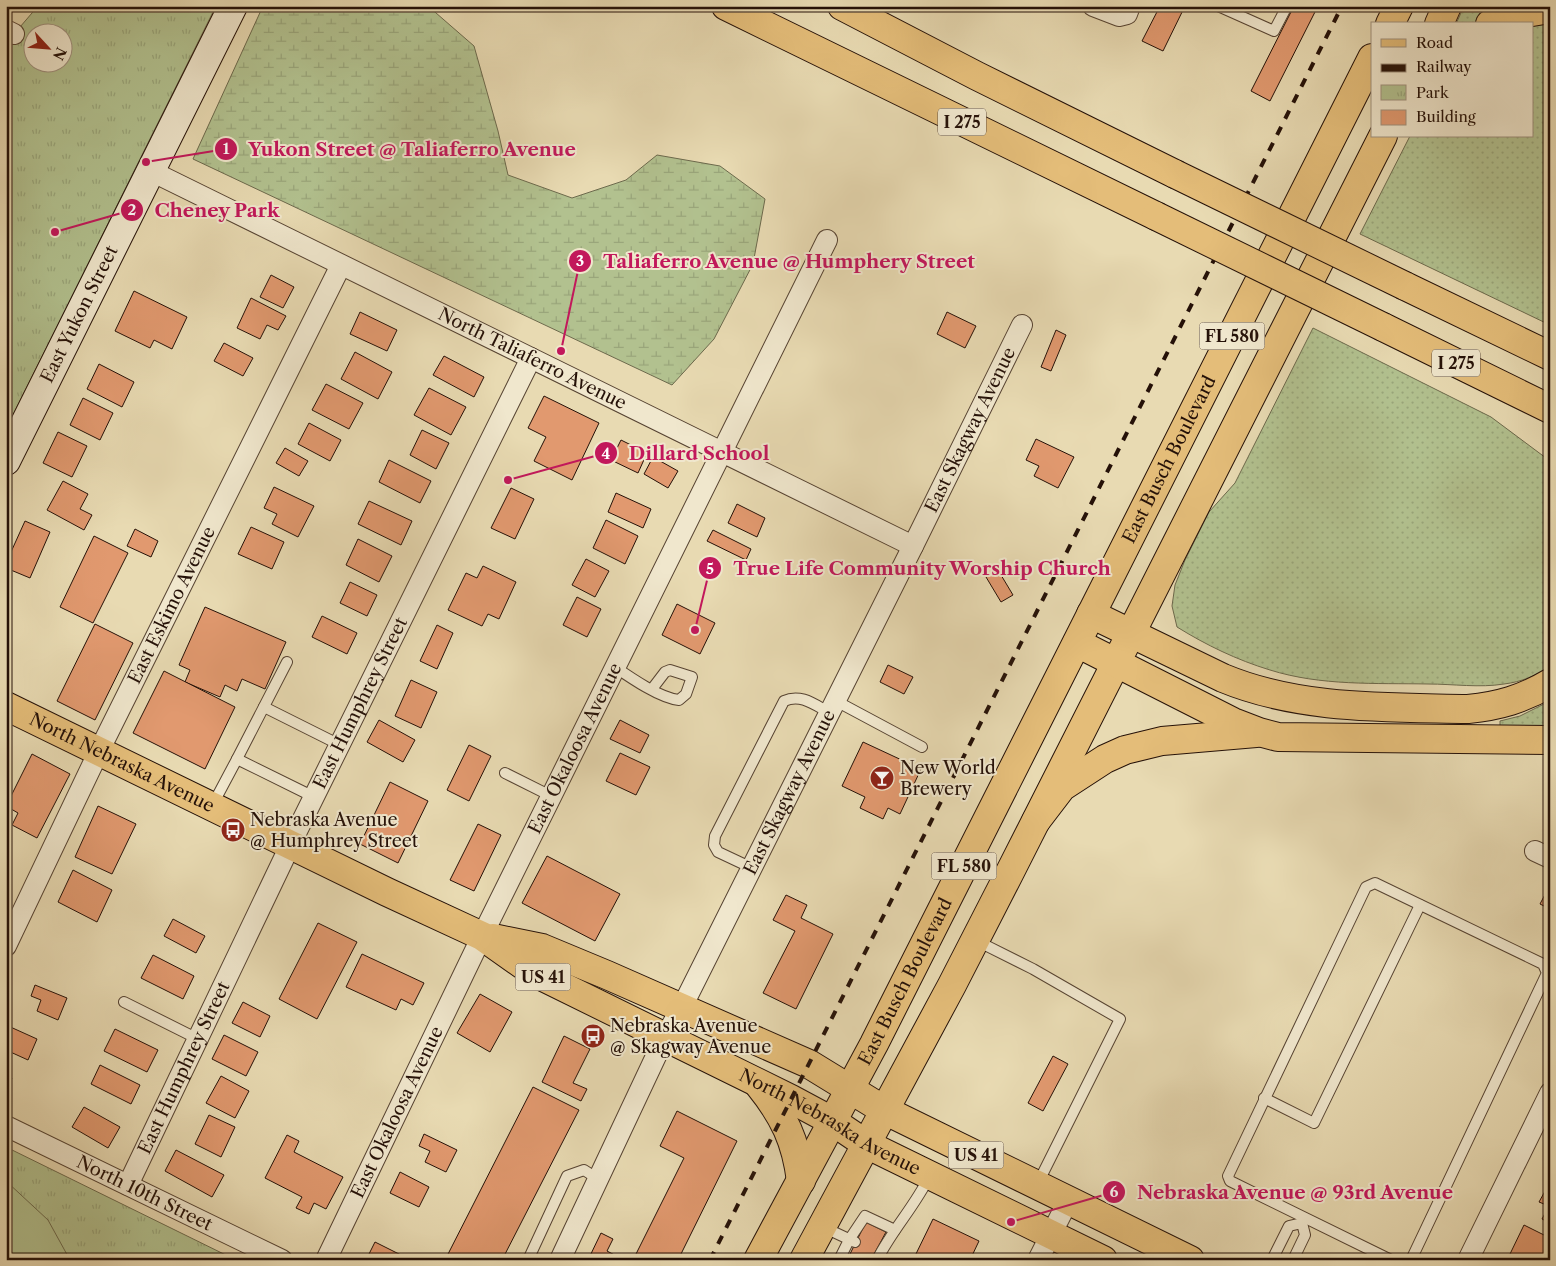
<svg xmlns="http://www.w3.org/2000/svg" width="1556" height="1266" viewBox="0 0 1556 1266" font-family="'Libre Caslon Text',serif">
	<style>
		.grass { fill: url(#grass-dots); stroke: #6c694c }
		.wetland { fill: url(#wetland-marsh); stroke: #6c694c }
		.park { fill: url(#park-tufts); stroke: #6c694c; fill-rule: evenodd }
		.garden { fill: #b2c18f; stroke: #6c694c }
		.building { fill: #e1996f; stroke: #251108 }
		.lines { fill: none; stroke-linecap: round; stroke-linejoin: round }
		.lane-casing { stroke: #564332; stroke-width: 12 }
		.street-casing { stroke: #564332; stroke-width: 22 }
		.secondary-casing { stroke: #251108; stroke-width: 30 }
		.primary-casing { stroke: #251108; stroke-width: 30 }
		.highway-casing { stroke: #251108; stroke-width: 30 }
		.lane { stroke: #f0e7cd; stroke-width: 10 }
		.street { stroke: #f0e7cd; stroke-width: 20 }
		.secondary { stroke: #f0e7cd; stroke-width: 28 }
		.primary { stroke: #e4bd79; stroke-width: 28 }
		.highway { stroke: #e4bd79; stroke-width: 28 }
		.rail { stroke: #251108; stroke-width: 4; stroke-dasharray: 9 9; stroke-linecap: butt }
		.highway-bridge-casing { stroke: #251108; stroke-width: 30; stroke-linecap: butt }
		.highway-bridge { stroke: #e4bd79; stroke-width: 28 }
		.labels { text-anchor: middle; stroke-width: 4; stroke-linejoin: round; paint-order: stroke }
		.shield { fill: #f0e7cd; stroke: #625143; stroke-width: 1 }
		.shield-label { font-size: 16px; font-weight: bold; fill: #251108 }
		.street-label { font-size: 18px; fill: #251108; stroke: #f0e7cd }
		.poi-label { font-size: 18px; fill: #251108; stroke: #f0e7cd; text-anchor: start }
		.leader { fill: none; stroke: #c2185b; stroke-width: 2 }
		.callout-dot { fill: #c2185b; stroke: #f0e7cd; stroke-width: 2 }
		.mark-label { font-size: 15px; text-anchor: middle; font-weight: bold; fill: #fff }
		.callout-label { font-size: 19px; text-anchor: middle; font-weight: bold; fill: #c2185b; stroke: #f0e7cd; stroke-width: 4; stroke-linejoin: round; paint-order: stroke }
	</style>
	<defs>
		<pattern id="grass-dots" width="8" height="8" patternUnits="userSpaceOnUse" patternTransform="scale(1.25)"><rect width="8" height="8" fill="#b2c18f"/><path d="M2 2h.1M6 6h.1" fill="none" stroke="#99a57a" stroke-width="1.8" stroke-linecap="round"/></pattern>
		<pattern id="wetland-marsh" width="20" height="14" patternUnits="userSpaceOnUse" patternTransform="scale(1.25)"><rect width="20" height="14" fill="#b2c18f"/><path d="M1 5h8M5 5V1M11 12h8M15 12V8" fill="none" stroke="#99a57a"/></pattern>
		<pattern id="park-tufts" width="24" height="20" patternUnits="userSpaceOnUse" patternTransform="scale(1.25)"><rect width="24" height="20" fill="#b2c18f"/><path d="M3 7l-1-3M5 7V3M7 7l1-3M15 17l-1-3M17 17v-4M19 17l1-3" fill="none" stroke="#99a57a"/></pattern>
	</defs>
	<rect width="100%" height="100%" fill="#e8dab2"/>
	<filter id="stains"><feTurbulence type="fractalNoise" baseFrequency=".004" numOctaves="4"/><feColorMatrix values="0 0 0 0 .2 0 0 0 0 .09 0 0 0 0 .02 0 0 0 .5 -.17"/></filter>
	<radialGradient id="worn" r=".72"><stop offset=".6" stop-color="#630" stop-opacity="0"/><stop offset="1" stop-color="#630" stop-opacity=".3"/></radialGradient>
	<g class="grass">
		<polygon points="1464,6 1517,6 1472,24 1456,24"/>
		<polygon points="1550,19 1550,325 1360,234 1410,136 1532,136 1532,24"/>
		<path d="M1313,328L1491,417L1550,461V667C1535,676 1521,682 1504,684C1480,688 1453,684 1428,684C1375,683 1321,686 1270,670C1237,660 1206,645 1177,627L1172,606L1175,585L1185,560L1209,512L1235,483Z"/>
		<polygon points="1550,701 1550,733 1500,731 1500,721 1520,716"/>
	</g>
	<polygon class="wetland" points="263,6 428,6 474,46 498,131 508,175 572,198 626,180 657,155 720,166 765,199 753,264 714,339 672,385 193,159"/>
	<g class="park">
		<path d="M38,6H216L6,429V49L14,34ZM32,32H62V62H32Z"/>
		<polygon points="6,1147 236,1260 6,1260"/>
	</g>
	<polygon class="garden" points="6,1181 48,1220 70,1260 6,1260"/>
	<g class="building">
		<polygon points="1185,6 1163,51 1142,41 1160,6"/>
		<polygon points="1294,6 1318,6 1270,101 1251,91"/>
		<polygon points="271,275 294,287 283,308 260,297"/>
		<polygon points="134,291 187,317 172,349 154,340 150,348 115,331"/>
		<polygon points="251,298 286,316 278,330 267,325 260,339 237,328"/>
		<polygon points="360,312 397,330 387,351 350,334"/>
		<polygon points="947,312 976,326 965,348 937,334"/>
		<polygon points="1056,330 1066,335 1051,371 1041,367"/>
		<polygon points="224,343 253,358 243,376 214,361"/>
		<polygon points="355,352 392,372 378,399 341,379"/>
		<polygon points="444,356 484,377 474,397 433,375"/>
		<polygon points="99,364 134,382 122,407 87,389"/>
		<polygon points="326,384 363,403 349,429 312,410"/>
		<polygon points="429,388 466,407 451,435 414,415"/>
		<polygon points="544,396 599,423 572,480 534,461 546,437 528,428"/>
		<polygon points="83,398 113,413 100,440 70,425"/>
		<polygon points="309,423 341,440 330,461 298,444"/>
		<polygon points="422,430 449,443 436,469 410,455"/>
		<polygon points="58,432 87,446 72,477 43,463"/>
		<polygon points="1036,439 1074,457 1058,488 1034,476 1039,466 1026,460"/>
		<polygon points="621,440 647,453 638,473 611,460"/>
		<polygon points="285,448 308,461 299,476 276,463"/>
		<polygon points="653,457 678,471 668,488 644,474"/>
		<polygon points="389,460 431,481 420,503 379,482"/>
		<polygon points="63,481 88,494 80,509 92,515 84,530 47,510"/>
		<polygon points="274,487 314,506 298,537 272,524 277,514 264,508"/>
		<polygon points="511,488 534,499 515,539 491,528"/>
		<polygon points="616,493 651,509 643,528 608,512"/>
		<polygon points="369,501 412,521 401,545 358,524"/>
		<polygon points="737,504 765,518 757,537 728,523"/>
		<polygon points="606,520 638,536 625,564 593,548"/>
		<polygon points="25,521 50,532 30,578 6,568 6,563"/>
		<polygon points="251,527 284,542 272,569 238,554"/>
		<polygon points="135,529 158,541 151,557 127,546"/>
		<polygon points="713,530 751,549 746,560 707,541"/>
		<polygon points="94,536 128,553 93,623 60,607"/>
		<polygon points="358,539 392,556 379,582 346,565"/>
		<polygon points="586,559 609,571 595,597 572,585"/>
		<polygon points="483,566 516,582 499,619 488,614 482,626 448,610 466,573 477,578"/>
		<polygon points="998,570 1013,595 1001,602 986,577"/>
		<polygon points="350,582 377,595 367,616 340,603"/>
		<polygon points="577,597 601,609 587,637 563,625"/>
		<polygon points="677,604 715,623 700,654 662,635"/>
		<polygon points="205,607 286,642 265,689 242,679 237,691 225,685 220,697 185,682 190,670 179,665"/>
		<polygon points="322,616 357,633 347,654 312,637"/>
		<polygon points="95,624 133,643 95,720 57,701"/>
		<polygon points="437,625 453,633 437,669 420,661"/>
		<polygon points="888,665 913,677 904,694 880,682"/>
		<polygon points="164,671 235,707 205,769 133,733"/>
		<polygon points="411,680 437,692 421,728 395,716"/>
		<polygon points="379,720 415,740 403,762 367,742"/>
		<polygon points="620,720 649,735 640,753 610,739"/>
		<polygon points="863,742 921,769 900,814 888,808 883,819 860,808 865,797 842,786"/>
		<polygon points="469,745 491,756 469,801 447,790"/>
		<polygon points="620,753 650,767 636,795 606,781"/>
		<polygon points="32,754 70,774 37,838 12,825 18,813 6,806"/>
		<polygon points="390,782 428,801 398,863 360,844"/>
		<polygon points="98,806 136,824 112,874 75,857"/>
		<polygon points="478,824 501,835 474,891 450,880"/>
		<polygon points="547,856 620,894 595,941 522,903"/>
		<polygon points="73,870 112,890 97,922 58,902"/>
		<polygon points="1550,885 1550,909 1540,904"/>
		<polygon points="786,895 807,905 801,918 833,934 796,1009 763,993 795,931 773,920"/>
		<polygon points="173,919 205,936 196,953 164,936"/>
		<polygon points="318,923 357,942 317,1019 279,999"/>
		<polygon points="362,954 424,983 413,1005 401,999 396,1010 346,987"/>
		<polygon points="153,955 194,976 183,999 141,978"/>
		<polygon points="35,985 67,998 58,1020 37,1011 41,1000 31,996"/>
		<polygon points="480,994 512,1012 490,1052 457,1033"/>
		<polygon points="243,1002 270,1016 260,1037 232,1023"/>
		<polygon points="6,1025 37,1039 28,1060 6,1050"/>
		<polygon points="115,1029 158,1050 147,1072 104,1051"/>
		<polygon points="224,1035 258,1052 246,1076 212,1059"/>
		<polygon points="564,1036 590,1049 573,1083 587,1089 581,1101 542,1082"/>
		<polygon points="1053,1056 1068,1064 1043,1111 1028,1103"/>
		<polygon points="100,1065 140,1085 131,1104 91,1084"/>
		<polygon points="6,1075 12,1078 6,1090"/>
		<polygon points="221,1076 249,1091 235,1118 206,1103"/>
		<polygon points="533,1087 579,1110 502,1260 445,1260"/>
		<polygon points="84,1107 120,1127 108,1148 72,1127"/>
		<polygon points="677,1111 737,1141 678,1260 633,1260 684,1158 660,1146"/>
		<polygon points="209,1115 235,1127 221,1157 195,1144"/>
		<polygon points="424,1134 457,1150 446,1172 425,1162 430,1151 419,1146"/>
		<polygon points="287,1135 299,1141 294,1152 343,1177 326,1209 314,1203 309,1214 296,1208 302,1197 265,1178"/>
		<polygon points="176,1150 224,1175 212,1197 165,1171"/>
		<polygon points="400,1172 429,1187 419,1207 390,1193"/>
		<polygon points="1549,1184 1550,1185 1550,1223 1542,1219 1549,1206 1539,1202"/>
		<polygon points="933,1219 979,1241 970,1260 913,1260"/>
		<polygon points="866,1222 886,1232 871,1260 847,1260"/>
		<polygon points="1524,1225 1550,1238 1550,1248 1544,1260 1522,1260 1510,1254"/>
		<polygon points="601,1233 613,1239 607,1251 624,1260 588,1260"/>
		<polygon points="375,1242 411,1260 366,1260"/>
	</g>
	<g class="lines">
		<defs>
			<g id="lane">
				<polyline points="1218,6 1274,31 1287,6"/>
				<path d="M615,667C631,678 660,698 679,700L686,694L692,677L670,670L665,672L652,689"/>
				<polyline points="836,701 922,747"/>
				<polyline points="264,707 340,745"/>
				<polyline points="237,759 287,662"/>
				<polyline points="505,773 551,796"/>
				<polyline points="212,806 237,759 314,797"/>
				<path d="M752,868L718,852L714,845L715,836L784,701C801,693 815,705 830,713"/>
				<polyline points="975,940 1033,969 1120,1019 1037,1185"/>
				<polyline points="124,1002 198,1039"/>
				<polyline points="1264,1098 1314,1123 1420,905"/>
				<polyline points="823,1227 855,1242"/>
				<polyline points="528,1260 567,1176 584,1170 598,1179"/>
				<polyline points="839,1260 849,1240 865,1216 895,1230"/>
				<path d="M877,1260C892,1230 915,1206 929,1177"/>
				<polyline points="1272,1260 1289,1226 1302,1223 1305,1235 1293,1260"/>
				<polyline points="1391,1260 1230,1181 1228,1176 1366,887 1375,883 1543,964 1547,973 1411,1260"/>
			</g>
			<g id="street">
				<polyline points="1093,6 1119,16 1127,14 1130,6"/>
				<polyline points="6,30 14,34"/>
				<path id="s1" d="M151,171L913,546"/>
				<polyline points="1535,851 1550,858"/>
				<path id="s2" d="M6,946L99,751L341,265"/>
				<path id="s3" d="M6,1126L282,1260"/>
				<path id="s4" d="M128,1185L298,829L531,358"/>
				<path id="s5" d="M326,1260L482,936L827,240"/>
				<path id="s6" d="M560,1260L665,1037L682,1007L913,546L1022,325"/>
				<polyline points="1038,1260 1068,1201"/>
				<polyline points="1468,1260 1550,1093"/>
			</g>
			<g id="secondary">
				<path id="s7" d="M6,461L233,6"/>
			</g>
			<g id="primary">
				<polyline points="1390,24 1399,6"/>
				<polyline points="1439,24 1447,6"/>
				<path id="s8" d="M6,706L387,892L482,936L533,972L791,1099L832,1121L866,1144L1103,1260"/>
				<polyline points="493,938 542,948 607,975 809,1064 884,1110 1190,1260"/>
				<path d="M759,1085C784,1116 796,1141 801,1181"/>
				<path id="s9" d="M758,1260L874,1044L1372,58"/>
				<polyline points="804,1260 952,985 1010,872 1383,136"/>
			</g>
			<g id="highway">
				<polyline points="726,6 1156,216"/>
				<polyline points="842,6 977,76 1175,174"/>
				<polyline points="1490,24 1514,15 1550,9"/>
				<polyline points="1405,286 1550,356"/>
				<polyline points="1383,327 1550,409"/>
				<path d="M1091,614L1223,678C1300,710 1386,707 1468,709C1499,706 1523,699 1550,683"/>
				<polyline points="1077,643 1233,722 1259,732 1278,737 1550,740"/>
				<polyline points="1036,821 1062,787 1105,759 1125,750 1162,741 1256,733"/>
			</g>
		</defs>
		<use href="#lane" class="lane-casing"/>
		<use href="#street" class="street-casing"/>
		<use href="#secondary" class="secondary-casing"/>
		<use href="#primary" class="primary-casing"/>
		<use href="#highway" class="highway-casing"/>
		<use href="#lane" class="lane"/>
		<use href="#street" class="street"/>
		<use href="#secondary" class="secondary"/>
		<use href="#primary" class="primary"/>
		<use href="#highway" class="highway"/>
		<polyline class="rail" points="710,1260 1342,6"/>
		<defs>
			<g id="highway-bridge">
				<polyline points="1175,174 1405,286"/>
				<polyline points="1156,216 1383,327"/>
			</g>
		</defs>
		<use href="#highway-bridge" class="highway-bridge-casing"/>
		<use href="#highway-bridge" class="highway-bridge"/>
	</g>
	<defs>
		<symbol id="bar-disc" viewBox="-11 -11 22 22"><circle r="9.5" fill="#8f2418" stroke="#f0e7cd"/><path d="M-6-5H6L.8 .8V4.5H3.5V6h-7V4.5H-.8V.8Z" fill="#fff"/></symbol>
		<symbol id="bus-disc" viewBox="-11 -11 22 22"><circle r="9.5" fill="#8f2418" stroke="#f0e7cd"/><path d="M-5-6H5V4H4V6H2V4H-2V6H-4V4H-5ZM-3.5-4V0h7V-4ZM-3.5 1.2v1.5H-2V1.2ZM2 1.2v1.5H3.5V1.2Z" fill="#fff"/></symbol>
	</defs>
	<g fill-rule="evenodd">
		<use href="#bar-disc" x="868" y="764" width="28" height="28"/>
		<use href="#bus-disc" x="219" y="816" width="28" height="28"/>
		<use href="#bus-disc" x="579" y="1022" width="28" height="28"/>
	</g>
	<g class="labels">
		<g class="shield">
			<rect x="938" y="108.5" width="48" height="27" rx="4"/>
			<rect x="1199.5" y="322.5" width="65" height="27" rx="4"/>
			<rect x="1432" y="349.5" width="48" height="27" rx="4"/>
			<rect x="931.5" y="852.5" width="65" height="27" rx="4"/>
			<rect x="515.5" y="963.5" width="55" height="27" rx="4"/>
			<rect x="948.5" y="1141.5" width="55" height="27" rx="4"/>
		</g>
		<g class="shield-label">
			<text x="962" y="128">I 275</text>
			<text x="1232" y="342">FL 580</text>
			<text x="1456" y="369">I 275</text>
			<text x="964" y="872">FL 580</text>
			<text x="543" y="983">US 41</text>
			<text x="976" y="1161">US 41</text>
		</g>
		<g class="street-label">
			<text dy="6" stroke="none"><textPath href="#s7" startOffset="164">East Yukon Street</textPath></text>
			<text dy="6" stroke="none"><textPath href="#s1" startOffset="425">North Taliaferro Avenue</textPath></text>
			<text dy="6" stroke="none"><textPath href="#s6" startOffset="926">East Skagway Avenue</textPath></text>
			<text dy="6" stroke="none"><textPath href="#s9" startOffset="900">East Busch Boulevard</textPath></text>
			<text dy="6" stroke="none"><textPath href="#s2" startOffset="379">East Eskimo Avenue</textPath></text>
			<text dy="6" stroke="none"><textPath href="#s4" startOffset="535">East Humphrey Street</textPath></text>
			<text dy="6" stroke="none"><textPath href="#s5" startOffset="569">East Okaloosa Avenue</textPath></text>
			<text dy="6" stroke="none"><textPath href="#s8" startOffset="129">North Nebraska Avenue</textPath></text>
			<text dy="6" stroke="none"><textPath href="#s6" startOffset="521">East Skagway Avenue</textPath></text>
			<text dy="6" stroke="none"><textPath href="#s9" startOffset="315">East Busch Boulevard</textPath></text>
			<text dy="6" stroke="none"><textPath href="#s4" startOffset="130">East Humphrey Street</textPath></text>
			<text dy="6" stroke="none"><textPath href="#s5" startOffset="164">East Okaloosa Avenue</textPath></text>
			<text dy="6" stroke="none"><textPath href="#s8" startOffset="924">North Nebraska Avenue</textPath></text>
			<text dy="6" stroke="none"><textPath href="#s3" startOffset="154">North 10th Street</textPath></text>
		</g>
		<g class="poi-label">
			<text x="900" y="774">New World<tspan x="900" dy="21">Brewery</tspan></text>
			<text x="250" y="826">Nebraska Avenue<tspan x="250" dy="21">@ Humphrey Street</tspan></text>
			<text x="610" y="1032">Nebraska Avenue<tspan x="610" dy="21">@ Skagway Avenue</tspan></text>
		</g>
	</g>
	<path class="leader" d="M146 162L226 149M55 232L132 210M561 351L580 261M508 480L606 453M695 630L710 568M1011 1222L1114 1192"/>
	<g class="callout-dot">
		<circle cx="146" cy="162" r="5"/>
		<circle cx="55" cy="232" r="5"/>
		<circle cx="561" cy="351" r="5"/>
		<circle cx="508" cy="480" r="5"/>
		<circle cx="695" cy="630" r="5"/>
		<circle cx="1011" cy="1222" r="5"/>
		<circle cx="226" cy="149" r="12"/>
		<circle cx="132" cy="210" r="12"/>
		<circle cx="580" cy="261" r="12"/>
		<circle cx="606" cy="453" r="12"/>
		<circle cx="710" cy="568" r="12"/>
		<circle cx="1114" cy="1192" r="12"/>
	</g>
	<g class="mark-label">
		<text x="226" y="154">1</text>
		<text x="132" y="215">2</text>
		<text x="580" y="266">3</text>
		<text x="606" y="459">4</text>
		<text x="710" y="574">5</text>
		<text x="1114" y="1197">6</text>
	</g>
	<g class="callout-label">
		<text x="412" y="156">Yukon Street @ Taliaferro Avenue</text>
		<text x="217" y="217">Cheney Park</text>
		<text x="789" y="268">Taliaferro Avenue @ Humphery Street</text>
		<text x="699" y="460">Dillard School</text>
		<text x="922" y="575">True Life Community Worship Church</text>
		<text x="1295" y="1199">Nebraska Avenue @ 93rd Avenue</text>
	</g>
	<rect width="1556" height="1266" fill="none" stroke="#e8dab2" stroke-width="25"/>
	<rect x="8" y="8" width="1541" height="1251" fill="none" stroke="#251108" stroke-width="2.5"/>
	<rect x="12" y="12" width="1531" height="1241" fill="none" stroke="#251108"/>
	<rect x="1371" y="22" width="162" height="115" fill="#f0e7cd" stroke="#9f917e"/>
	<rect x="1381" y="39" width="25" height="8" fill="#e4bd79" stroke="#9f917e"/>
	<text x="1416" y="48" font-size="15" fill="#251108">Road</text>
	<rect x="1381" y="64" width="25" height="8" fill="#251108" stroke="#9f917e"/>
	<text x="1416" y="72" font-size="15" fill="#251108">Railway</text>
	<rect x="1381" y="85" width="25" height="15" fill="url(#park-tufts)" stroke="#9f917e"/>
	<text x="1416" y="98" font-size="15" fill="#251108">Park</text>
	<rect x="1381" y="110" width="25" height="15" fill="#e1996f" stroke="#9f917e"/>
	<text x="1416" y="122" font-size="15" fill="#251108">Building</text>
	<g transform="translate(48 48) rotate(116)"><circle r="24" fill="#f0e7cd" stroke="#9f917e"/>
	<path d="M0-4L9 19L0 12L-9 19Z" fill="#8f2418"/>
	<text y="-8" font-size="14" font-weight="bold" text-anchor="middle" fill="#251108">N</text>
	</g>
	<rect width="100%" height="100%" filter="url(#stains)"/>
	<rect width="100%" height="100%" fill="url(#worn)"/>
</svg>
